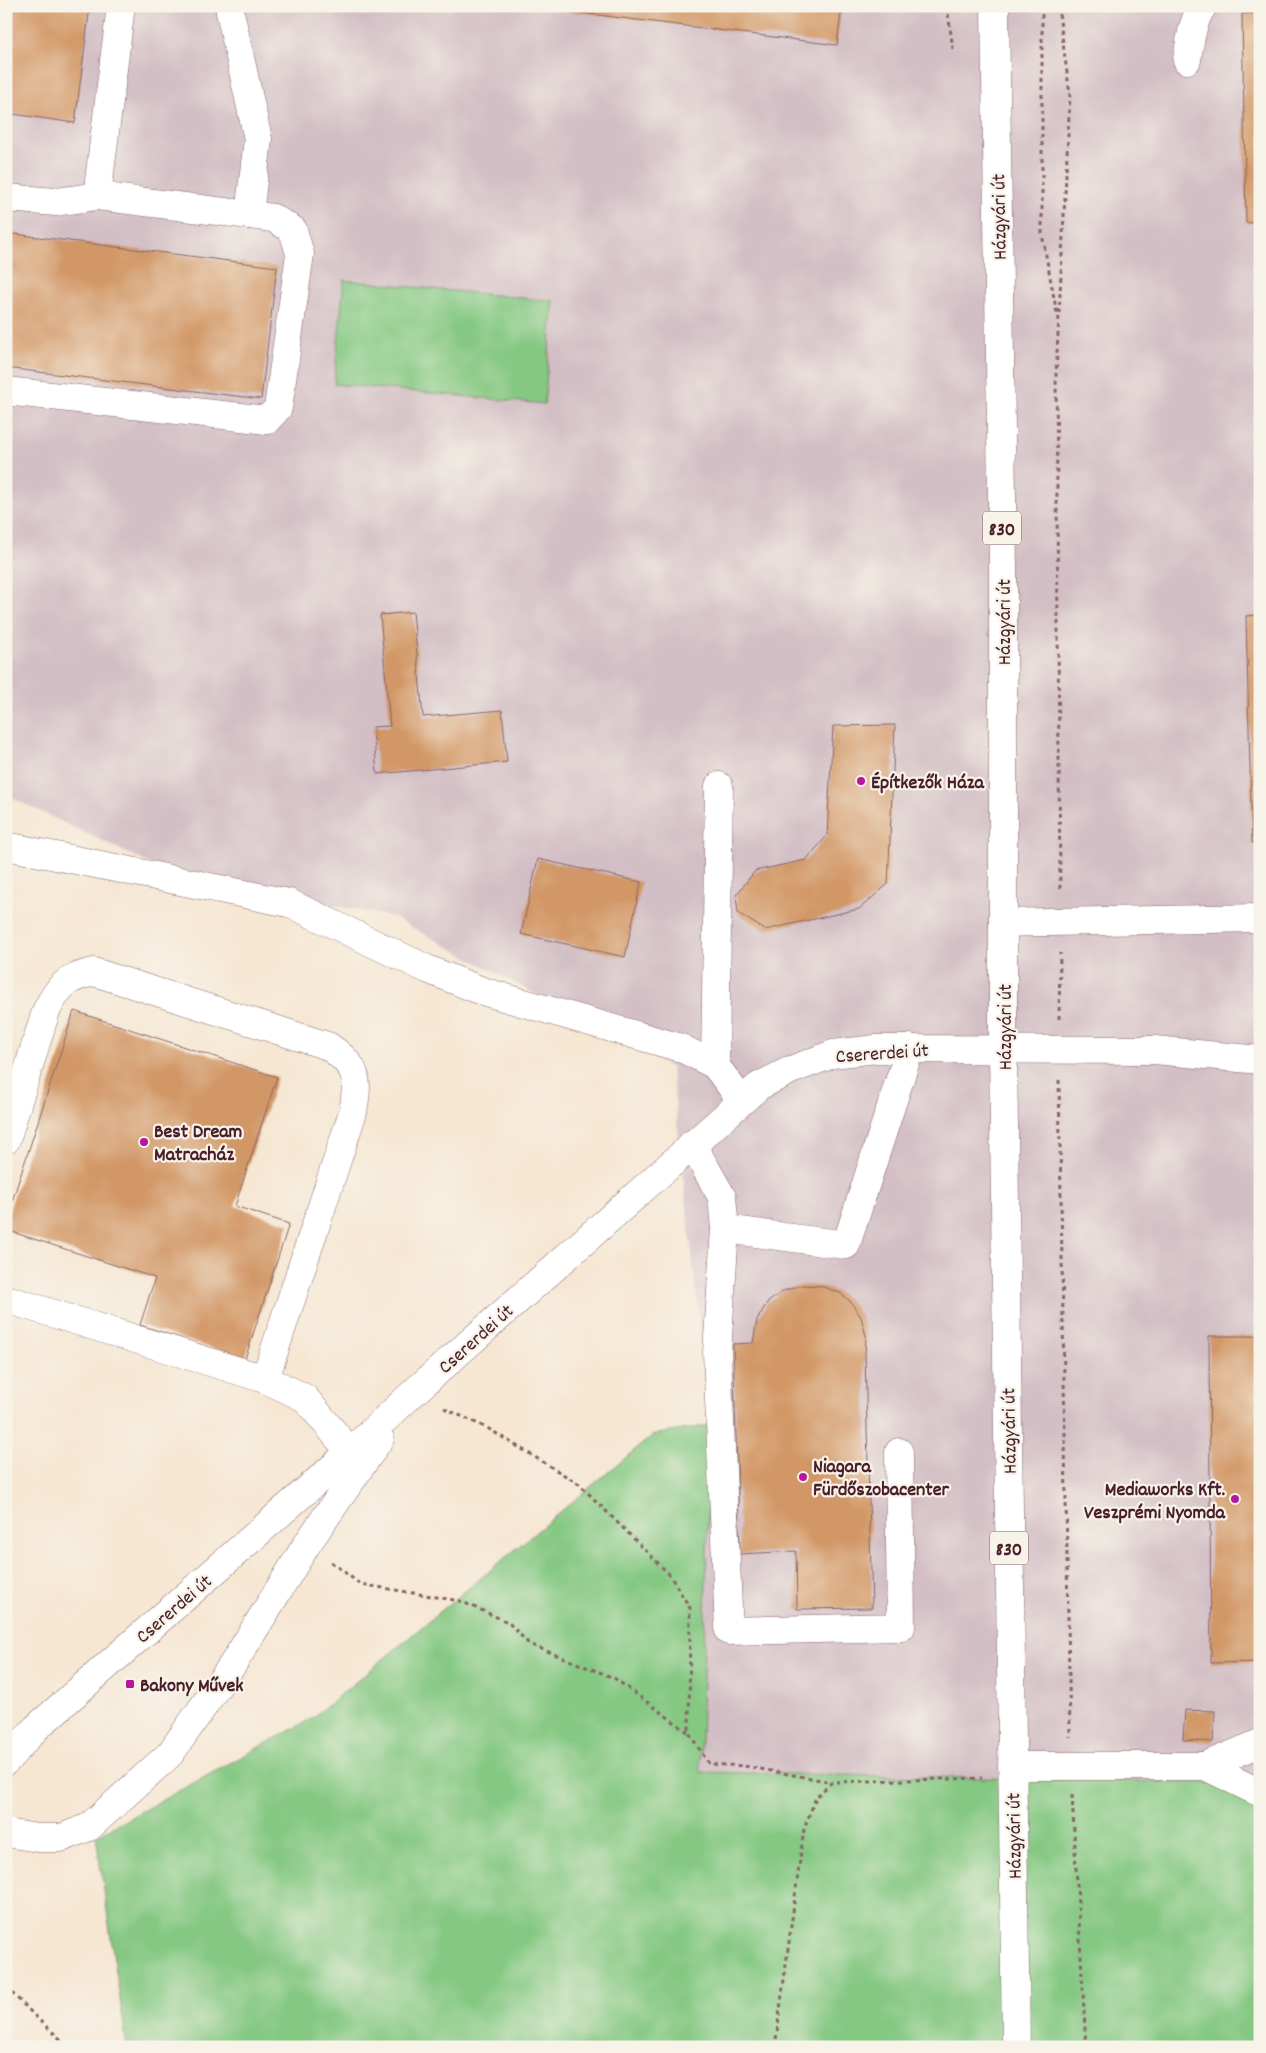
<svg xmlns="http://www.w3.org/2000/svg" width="1266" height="2053" viewBox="0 0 1266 2053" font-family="Dekko,sans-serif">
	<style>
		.industrial { fill: #d2bec4 }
		.green { fill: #84c882; stroke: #677456 }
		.building { fill: #d29766 }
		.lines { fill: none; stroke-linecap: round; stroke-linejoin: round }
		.minor-casing { stroke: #866565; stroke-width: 29 }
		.major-casing { stroke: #866565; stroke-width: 29 }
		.path { stroke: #866565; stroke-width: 3; stroke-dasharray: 4 4; stroke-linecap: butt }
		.minor { stroke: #fff; stroke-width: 28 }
		.major { stroke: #fff; stroke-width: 28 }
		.poi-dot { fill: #b5179e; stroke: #f7f3e8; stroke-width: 2 }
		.labels { text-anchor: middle; stroke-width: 4.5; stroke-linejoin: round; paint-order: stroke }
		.shield { fill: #f7f3e8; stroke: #7e5f64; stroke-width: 1 }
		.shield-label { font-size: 19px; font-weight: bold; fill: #4a1f2b }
		.street-label { font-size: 20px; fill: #4a1f2b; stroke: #f7f3e8 }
		.poi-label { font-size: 20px; font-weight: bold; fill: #4a1f2b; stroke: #f7f3e8; text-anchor: start }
	</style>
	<rect width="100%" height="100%" fill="#f7f3e8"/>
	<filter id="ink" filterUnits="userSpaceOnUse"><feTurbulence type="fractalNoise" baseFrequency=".02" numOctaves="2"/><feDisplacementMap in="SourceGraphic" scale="10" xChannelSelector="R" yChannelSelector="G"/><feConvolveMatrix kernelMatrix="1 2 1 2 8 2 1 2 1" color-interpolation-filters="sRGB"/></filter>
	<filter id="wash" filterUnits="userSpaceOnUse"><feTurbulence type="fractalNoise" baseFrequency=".0096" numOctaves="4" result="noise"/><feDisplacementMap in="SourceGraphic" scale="20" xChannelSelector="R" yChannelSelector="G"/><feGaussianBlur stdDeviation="1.12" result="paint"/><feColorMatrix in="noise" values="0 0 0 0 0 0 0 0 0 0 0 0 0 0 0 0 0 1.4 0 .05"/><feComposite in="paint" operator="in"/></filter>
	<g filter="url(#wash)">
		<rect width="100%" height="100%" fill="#f6e6d2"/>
		<polygon class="industrial" points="6,6 1260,6 1260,1784 700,1772 711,1425 671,1067 393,917 167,872 6,795"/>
		<g class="green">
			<polygon points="344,280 554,301 544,404 334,384"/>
			<polygon points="711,1425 700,1772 1260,1784 1260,2047 127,2047 96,1836 311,1719 653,1435"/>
		</g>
		<g id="blocks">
			<g class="building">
				<polygon points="6,6 90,6 75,123 6,113"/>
				<polygon points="567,6 842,6 837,45 566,11"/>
				<polygon points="1260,13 1260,222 1246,223 1242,14"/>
				<polygon points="6,233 277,267 261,399 6,368"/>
				<polygon points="413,612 423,717 502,710 507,762 377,774 373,727 390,726 380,615"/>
				<polygon points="1260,615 1260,843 1252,843 1246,616"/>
				<polygon points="895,725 888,884 859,909 765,930 738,913 736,895 755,871 806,860 827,836 833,726"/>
				<polygon points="538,859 641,882 625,957 521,934"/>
				<polygon points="74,1011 277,1077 235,1206 289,1224 245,1359 140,1325 155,1278 6,1230 6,1220"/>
				<polygon points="802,1285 821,1286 840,1293 850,1301 861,1317 866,1336 865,1356 872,1608 797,1609 796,1551 740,1554 733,1344 753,1343 757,1320 767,1303 783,1291"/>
				<polygon points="1209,1336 1260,1336 1260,1662 1211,1663"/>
				<polygon points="1185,1710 1215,1711 1213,1742 1183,1740"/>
			</g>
		</g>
	</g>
	<g filter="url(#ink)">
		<use href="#blocks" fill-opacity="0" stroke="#866565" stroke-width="1"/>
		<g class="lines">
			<defs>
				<g id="minor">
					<polyline points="230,6 230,12 258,139 249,215"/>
					<path d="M1187,60C1190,42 1192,21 1203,6"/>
					<polyline points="97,196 121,6"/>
					<polyline points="6,198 56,202 97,196 273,218 293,230 300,254 278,408 267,420 6,391"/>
					<polyline points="6,846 289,903 427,969 482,991 681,1048 715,1065 741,1100"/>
					<polyline points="1003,923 1260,918"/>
					<polyline points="715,1065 719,786"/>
					<path d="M6,1140L46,1011C59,986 65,978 94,972L328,1046C358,1067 359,1077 353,1112L265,1379"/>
					<polyline points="692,1144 722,1197 725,1229 717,1353 729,1631 901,1627 899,1452"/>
					<polyline points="725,1229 846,1245 910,1048"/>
					<polyline points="6,1299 265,1379 305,1398 350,1452"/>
					<polyline points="6,1761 36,1728 350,1452 413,1393 759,1086 791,1070 833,1054 876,1049 1155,1050 1260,1060"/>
					<polyline points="1012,1766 1205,1766 1260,1793"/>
					<polyline points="1205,1766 1260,1743"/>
					<polyline points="6,1833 38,1838 61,1838 89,1827 170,1754 233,1664 307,1544 380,1439"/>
				</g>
				<polyline id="major" points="995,6 1003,570 1003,1049 1016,2047"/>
			</defs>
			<use href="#minor" class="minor-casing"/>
			<use href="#major" class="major-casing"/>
			<g class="path">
				<polyline points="947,6 953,49"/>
				<polyline points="1042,6 1042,234 1057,314"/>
				<polyline points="1058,6 1070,95 1056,374 1060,892"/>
				<polyline points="1059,1019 1060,953"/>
				<polyline points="1059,1080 1070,1737"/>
				<polyline points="444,1408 489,1429 579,1484 669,1574 690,1608 689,1733 709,1764 744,1766 832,1782"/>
				<polyline points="331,1562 360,1584 460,1601 508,1622 529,1644 614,1678 688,1732"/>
				<polyline points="1072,1795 1086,2047"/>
				<polyline points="6,1987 37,2018 69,2047"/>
				<polyline points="775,2047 804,1829 816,1797 832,1782 982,1778"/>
			</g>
			<use href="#minor" class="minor"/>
			<use href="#major" class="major"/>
		</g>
	</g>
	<g class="poi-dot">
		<circle cx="861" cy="781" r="5"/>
		<circle cx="144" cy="1142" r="5"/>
		<circle cx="803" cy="1477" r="5"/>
		<circle cx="1235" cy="1499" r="5"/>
		<rect x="125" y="1679" width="10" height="10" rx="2.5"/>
	</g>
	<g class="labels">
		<g class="shield">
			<rect x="983" y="511.5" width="38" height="33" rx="4"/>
			<rect x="990" y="1531.5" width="38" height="33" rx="4"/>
		</g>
		<g class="shield-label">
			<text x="1002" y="535">830</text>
			<text x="1009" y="1555">830</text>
		</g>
		<g class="street-label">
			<text transform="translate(998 217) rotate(-91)" y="7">Házgyári út</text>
			<text transform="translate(1003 622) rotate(-90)" y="7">Házgyári út</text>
			<text transform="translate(1004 1027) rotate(-90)" y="7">Házgyári út</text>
			<text transform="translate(882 1052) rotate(-4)" y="7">Csererdei út</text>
			<text transform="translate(475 1338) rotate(-42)" y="7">Csererdei út</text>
			<text transform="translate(1008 1431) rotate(-91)" y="7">Házgyári út</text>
			<text transform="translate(173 1608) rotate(-41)" y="7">Csererdei út</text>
			<text transform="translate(1013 1836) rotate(-91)" y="7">Házgyári út</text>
		</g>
		<g class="poi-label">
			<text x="871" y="788">Építkezők Háza</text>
			<text x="154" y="1137">Best Dream<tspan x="154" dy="23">Matracház</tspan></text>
			<text x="813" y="1472">Niagara<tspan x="813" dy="23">Fürdőszobacenter</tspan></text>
			<text x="1225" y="1495" text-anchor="end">Mediaworks Kft.<tspan x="1225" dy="23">Veszprémi Nyomda</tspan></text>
			<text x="140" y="1691">Bakony Művek</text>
		</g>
	</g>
	<rect width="1266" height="2053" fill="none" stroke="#f7f3e8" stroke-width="25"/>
</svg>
